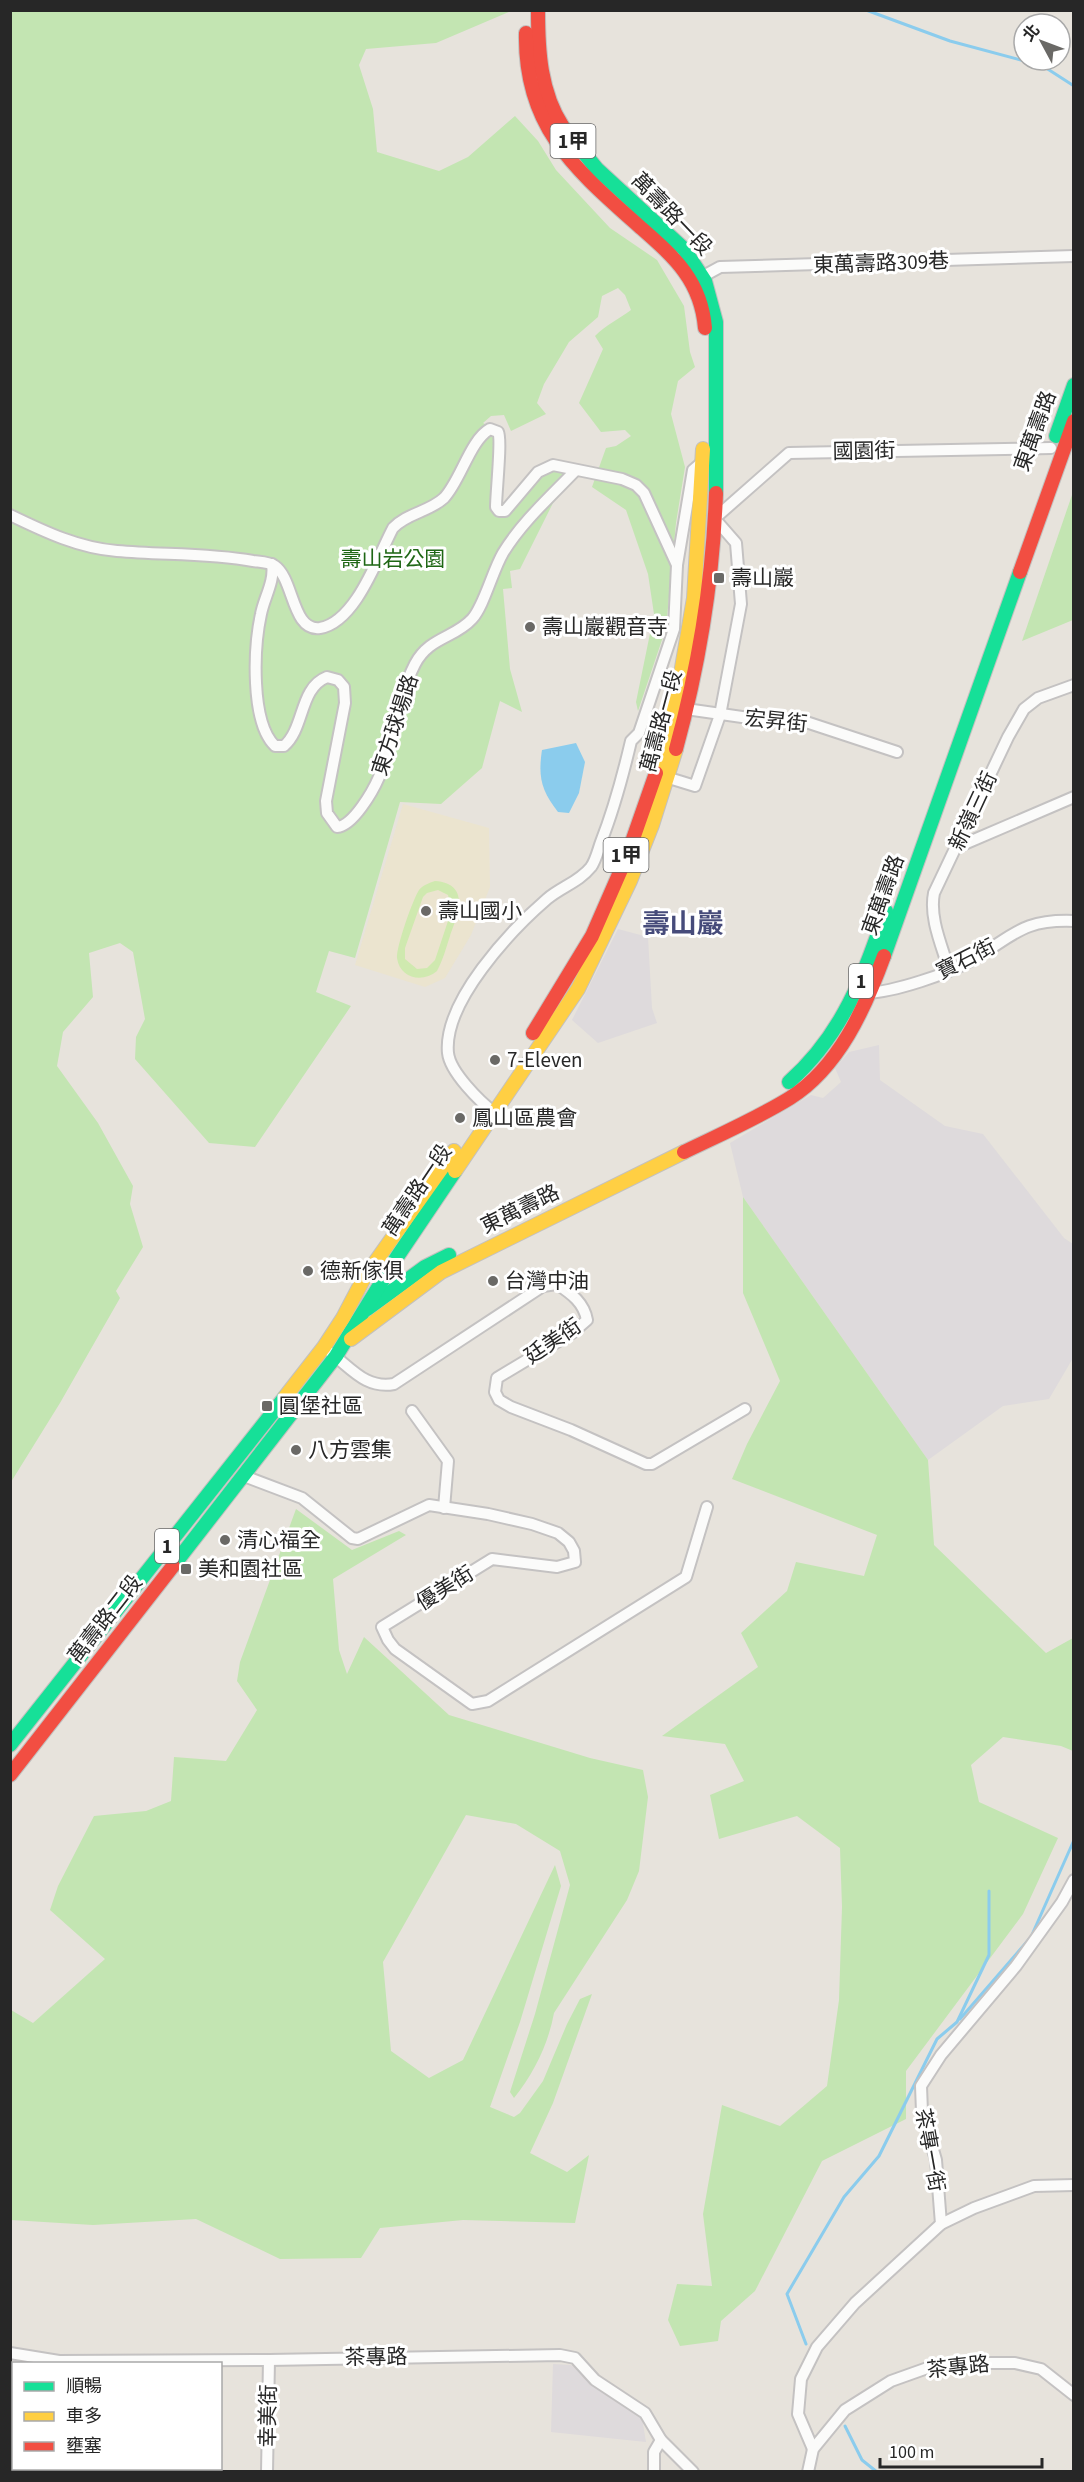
<svg xmlns="http://www.w3.org/2000/svg" width="1084" height="2482" viewBox="0 0 1084 2482" font-family="'Source Sans 3','Noto Sans TC',sans-serif">
	<style>
		.industrial { fill: #dedadc }
		.education { fill: #ebe4cf }
		.green { fill: #c3e5b2 }
		.pitch { fill: #cfe9af; fill-rule: evenodd }
		.water { fill: #8bcced }
		.lines { fill: none; stroke-linecap: round; stroke-linejoin: round }
		.stream { stroke: #8bcced; stroke-width: 3 }
		.street-casing { stroke: #c4c2c2; stroke-width: 14 }
		.fast-casing { stroke: #c3c1bf; stroke-width: 16 }
		.slow-casing { stroke: #c3c1bf; stroke-width: 16 }
		.jam-casing { stroke: #c3c1bf; stroke-width: 16 }
		.street { stroke: #fbfbfa; stroke-width: 10 }
		.fast { stroke: #16e098; stroke-width: 14 }
		.slow { stroke: #ffcf43; stroke-width: 14 }
		.jam { stroke: #f24e42; stroke-width: 14 }
		.poi-dot { fill: #6a6966; stroke: #fff; stroke-width: 2 }
		.labels { text-anchor: middle; stroke-width: 6; stroke-linejoin: round; paint-order: stroke }
		.shield { fill: #fff; stroke: #686868; stroke-width: 1.5 }
		.shield-label { font-size: 20px; font-weight: bold; fill: #272727 }
		.street-label { font-size: 21px; fill: #272727; stroke: #fff }
		.park-label { font-size: 21px; fill: #1f6715; stroke: #fff }
		.poi-label { font-size: 21px; fill: #272727; stroke: #fff; text-anchor: start }
		.district-label { font-size: 27px; font-weight: bold; fill: #464b7a; stroke: #fff }
	</style>
	<rect width="100%" height="100%" fill="#e7e3dc"/>
	<g class="industrial">
		<polygon points="618,929 648,937 652,1008 657,1023 598,1043 572,1020"/>
		<polygon points="879,1045 880,1080 945,1126 983,1134 1064,1238 1073,1244 1073,1358 1049,1399 1003,1406 928,1460 743,1197 730,1143 811,1095 823,1098 841,1082 835,1068 849,1052"/>
		<polygon points="553,2364 571,2365 609,2396 633,2410 642,2418 646,2442 551,2432"/>
	</g>
	<polygon class="education" points="403,804 489,828 490,887 471,935 445,978 425,987 355,965"/>
	<g class="green">
		<path d="M11,11H511L436,43L366,49L359,65L373,109L377,152L439,171L468,157L515,116L538,141L556,170L610,228L657,260L684,306L690,352L695,367L678,381L671,414L685,467L676,523L666,628L638,711L636,702L654,614L648,574L626,510L592,487L606,448L616,446L631,436L625,430L601,432L579,403L603,349L595,336C606,325 619,319 631,310L625,295L618,288L602,296L598,317L569,342L544,384L537,403L546,414L511,431L504,415L491,416L483,423L494,429L499,511L538,472L570,469L520,569L510,571L512,588L503,589L510,669L522,712L500,701L482,768L441,804L400,802L355,958L329,951L316,992L351,1006L255,1147L209,1143L135,1059L136,1037L145,1019L133,952L120,943L89,953L93,997L63,1032L57,1066L98,1123L133,1186L130,1204L143,1247L116,1291L120,1298L60,1403L11,1482Z"/>
		<polygon points="1073,492 1073,620 1022,641"/>
		<polygon points="743,1197 928,1460 934,1545 1046,1653 1073,1638 1073,1751 1061,1746 1003,1737 971,1765 979,1802 1058,1838 1023,1914 906,2071 906,2119 822,2161 755,2291 721,2321 718,2341 680,2346 668,2320 677,2284 712,2286 703,2214 722,2105 780,2126 827,2086 839,2000 842,1907 840,1848 797,1816 719,1839 710,1795 744,1781 725,1744 662,1736 758,1667 741,1633 787,1591 796,1562 864,1576 877,1535 732,1479 747,1444 780,1381 743,1293"/>
		<path d="M296,1509L352,1550L399,1531L406,1535L333,1579L339,1650L347,1674L364,1637L449,1715L590,1758L643,1770L648,1797L639,1871L627,1900L554,2013C548,2045 534,2073 514,2098L510,2092L535,2014L570,1885L560,1851L516,1824L466,1815L383,1962L391,2051L429,2078L463,2060L555,1865L561,1886L520,2022L490,2107L514,2117L520,2113L543,2081L567,2024L580,1999L592,1994L553,2103L530,2153L567,2172L589,2155L575,2223L463,2220L380,2228L361,2258L280,2259L196,2219L93,2225L11,2220V2010L33,2023L105,1959L50,1910L58,1886L94,1816L146,1811L171,1801L174,1757L226,1761L257,1710L237,1681L240,1662Z"/>
	</g>
	<path class="pitch" d="M435,881C471,884 458,914 450,936C446,948 443,960 437,971C423,983 400,979 397,958C396,947 413,899 419,890C423,885 429,883 435,881ZM438,890L448,895L452,909L435,960L427,968L417,969L405,959V948L423,897L427,893Z"/>
	<path class="water" d="M576,743L585,762L579,793L569,813L558,812C541,790 538,777 542,750Z"/>
	<g class="lines">
		<g class="stream">
			<polyline points="866,10 950,41 1043,66 1074,86"/>
			<polyline points="960,2019 1031,1937 1074,1840"/>
			<polyline points="806,2344 787,2294 844,2197 879,2156 937,2039 957,2022 989,1955 989,1891"/>
			<polyline points="845,2426 862,2460 877,2472"/>
		</g>
		<defs>
			<g id="street">
				<polyline points="698,279 720,267 1074,256"/>
				<path d="M10,515C45,532 79,548 117,551C163,555 208,553 253,561C260,562 269,562 275,566C294,579 292,632 320,628C356,622 378,556 393,528C407,513 429,512 444,498C461,480 470,440 490,429L498,432C502,439 496,493 496,507L499,511H505L538,472L553,465L622,479L636,485L644,493L677,565"/>
				<polyline points="714,519 789,453 1051,448"/>
				<path d="M272,564C275,581 264,598 261,614C254,646 250,722 275,746H284C305,728 299,688 327,677L338,680L344,687L345,703L326,801L327,813L337,827C353,826 373,791 379,777C394,740 397,699 415,664C429,637 455,638 472,619C484,606 492,572 503,553C522,522 550,497 575,471"/>
				<polyline points="686,709 756,719 803,721 897,752"/>
				<polyline points="669,778 695,786 720,715 741,604 736,543 715,519"/>
				<polyline points="955,848 1074,797"/>
				<path d="M949,970C942,946 929,918 934,893L1008,737L1024,709L1038,698L1074,685"/>
				<path d="M866,993C894,992 948,974 972,960C1014,936 1021,919 1074,921"/>
				<path d="M495,1113C480,1102 450,1072 448,1053C443,1002 511,930 547,899C561,887 579,882 591,867C596,860 598,850 601,842C614,809 623,775 631,741L639,733L674,629L677,565L693,470L700,464"/>
				<path d="M331,1353C352,1369 366,1389 394,1384L543,1286L557,1284C572,1294 584,1303 587,1320L572,1333L497,1378L495,1392L499,1400L511,1407L571,1430L646,1464H652L745,1409"/>
				<polyline points="412,1411 448,1461 444,1508"/>
				<polyline points="244,1476 302,1498 352,1538 358,1539 429,1505 488,1514 532,1524 558,1533 569,1542 574,1551 575,1562 557,1567 492,1559 382,1627 388,1640 395,1649 472,1704 488,1701 686,1577 707,1507"/>
				<polyline points="941,2224 936,2160 922,2112 921,2086 941,2055 1016,1966 1062,1902 1074,1880"/>
				<polyline points="10,2353 59,2361 269,2360 560,2355 575,2358 595,2380 645,2413 661,2440 693,2472"/>
				<polyline points="813,2449 798,2414 801,2379 817,2347 855,2303 941,2224 974,2208 1034,2186 1074,2185"/>
				<polyline points="267,2472 269,2360"/>
				<polyline points="654,2472 654,2452 661,2440"/>
				<polyline points="808,2472 813,2449 845,2410 891,2381 933,2366 967,2363 1015,2363 1041,2369 1074,2395"/>
			</g>
			<g id="fast">
				<polyline points="563,127 597,169 684,249 705,281 716,322 716,493"/>
				<polyline points="1056,436 1074,385"/>
				<polyline points="884,956 1020,572"/>
				<path d="M789,1082C843,1034 863,977 886,911"/>
				<polyline points="367,1309 425,1267 449,1255"/>
				<polyline points="173,1566 336,1356 397,1257 455,1171"/>
				<polyline points="10,1745 285,1397"/>
			</g>
			<g id="slow">
				<polyline points="656,773 679,685 694,598 703,449"/>
				<polyline points="455,1171 578,989 630,881 652,825 676,749"/>
				<polyline points="351,1339 441,1272 684,1152"/>
				<polyline points="285,1397 324,1347 343,1318 364,1278 454,1151"/>
			</g>
			<g id="jam">
				<path d="M538,10C538,50 540,92 563,127"/>
				<path d="M526,33C524,127 575,169 640,227C674,257 701,280 705,328"/>
				<polyline points="1020,572 1074,421"/>
				<path d="M676,749C699,665 713,580 716,493"/>
				<polyline points="533,1033 592,936 627,856 656,773"/>
				<path d="M684,1152C719,1135 756,1119 790,1098C839,1067 865,1008 884,956"/>
				<polyline points="10,1775 173,1566"/>
			</g>
		</defs>
		<use href="#street" class="street-casing"/>
		<use href="#fast" class="fast-casing"/>
		<use href="#slow" class="slow-casing"/>
		<use href="#jam" class="jam-casing"/>
		<use href="#street" class="street"/>
		<use href="#fast" class="fast"/>
		<use href="#slow" class="slow"/>
		<use href="#jam" class="jam"/>
	</g>
	<g class="poi-dot">
		<rect x="713" y="572" width="12" height="12" rx="3"/>
		<circle cx="530" cy="627" r="6"/>
		<circle cx="426" cy="911" r="6"/>
		<circle cx="495" cy="1060" r="6"/>
		<circle cx="460" cy="1118" r="6"/>
		<circle cx="308" cy="1271" r="6"/>
		<circle cx="493" cy="1281" r="6"/>
		<rect x="261" y="1400" width="12" height="12" rx="3"/>
		<circle cx="296" cy="1450" r="6"/>
		<circle cx="225" cy="1540" r="6"/>
		<rect x="180" y="1563" width="12" height="12" rx="3"/>
	</g>
	<g class="labels">
		<g class="shield">
			<rect x="550.5" y="124" width="45" height="34" rx="4.5"/>
			<rect x="603.5" y="838" width="45" height="34" rx="4.5"/>
			<rect x="849" y="964" width="24" height="34" rx="4.5"/>
			<rect x="155" y="1529" width="24" height="34" rx="4.5"/>
		</g>
		<g class="shield-label">
			<text x="573" y="148">1甲</text>
			<text x="626" y="862">1甲</text>
			<text x="861" y="988">1</text>
			<text x="167" y="1553">1</text>
		</g>
		<g class="street-label">
			<text transform="translate(672 214) rotate(46)" y="7">萬壽路一段</text>
			<text transform="translate(881 263) rotate(-2)" y="7">東萬壽路309巷</text>
			<text transform="translate(1035 431) rotate(-70)" y="7">東萬壽路</text>
			<text transform="translate(864 451) rotate(-1)" y="7">國園街</text>
			<text transform="translate(661 721) rotate(-75)" y="7">萬壽路一段</text>
			<text transform="translate(776 721) rotate(6)" y="7">宏昇街</text>
			<text transform="translate(395 725) rotate(-72)" y="7">東方球場路</text>
			<text transform="translate(973 811) rotate(-65)" y="7">新嶺三街</text>
			<text transform="translate(883 895) rotate(-70)" y="7">東萬壽路</text>
			<text transform="translate(966 959) rotate(-27)" y="7">寶石街</text>
			<text transform="translate(417 1190) rotate(-56)" y="7">萬壽路一段</text>
			<text transform="translate(520 1209) rotate(-26)" y="7">東萬壽路</text>
			<text transform="translate(553 1341) rotate(-34)" y="7">廷美街</text>
			<text transform="translate(445 1588) rotate(-32)" y="7">優美街</text>
			<text transform="translate(105 1619) rotate(-52)" y="7">萬壽路二段</text>
			<text transform="translate(930 2150) rotate(80)" y="7">茶專一街</text>
			<text transform="translate(376 2357) rotate(-1)" y="7">茶專路</text>
			<text transform="translate(958 2367) rotate(-6)" y="7">茶專路</text>
			<text transform="translate(268 2416) rotate(-89)" y="7">幸美街</text>
		</g>
		<g class="park-label">
			<text x="393" y="566">壽山岩公園</text>
		</g>
		<g class="poi-label">
			<text x="731" y="585">壽山巖</text>
			<text x="542" y="634">壽山巖觀音寺</text>
			<text x="438" y="918">壽山國小</text>
			<text x="507" y="1067">7-Eleven</text>
			<text x="472" y="1125">鳳山區農會</text>
			<text x="320" y="1278">德新傢俱</text>
			<text x="505" y="1288">台灣中油</text>
			<text x="279" y="1413">圓堡社區</text>
			<text x="308" y="1457">八方雲集</text>
			<text x="237" y="1547">清心福全</text>
			<text x="198" y="1576">美和園社區</text>
		</g>
		<g class="district-label">
			<text x="683" y="933">壽山巖</text>
		</g>
	</g>
	<rect width="1084" height="2482" fill="none" stroke="#272727" stroke-width="24"/>
	<rect x="12" y="2362" width="210" height="108" fill="#ffffff" stroke="#a9a9a9" stroke-width="1.5"/>
	<rect x="24" y="2382" width="30" height="9" fill="#16e098" stroke="#a9a9a9" stroke-width="1.5"/>
	<text x="66" y="2392" font-size="18" fill="#272727">順暢</text>
	<rect x="24" y="2412" width="30" height="9" fill="#ffcf43" stroke="#a9a9a9" stroke-width="1.5"/>
	<text x="66" y="2422" font-size="18" fill="#272727">車多</text>
	<rect x="24" y="2442" width="30" height="9" fill="#f24e42" stroke="#a9a9a9" stroke-width="1.5"/>
	<text x="66" y="2452" font-size="18" fill="#272727">壅塞</text>
	<g transform="translate(1042 42) rotate(311)"><circle r="28" fill="#ffffff" stroke="#a9a9a9" stroke-width="1.5"/>
	<path d="M0-4.5L10 22L0 15L-10 22Z" fill="#6a6966"/>
	<text y="-9" font-size="16" font-weight="bold" text-anchor="middle" fill="#272727">北</text>
	</g>
	<path d="M880 2458v9h162v-9" fill="none" stroke="#272727" stroke-width="3"/>
	<text x="889" y="2458" font-size="18" fill="#272727" stroke="#ffffff" stroke-width="4.5" paint-order="stroke">100 m</text>
</svg>
